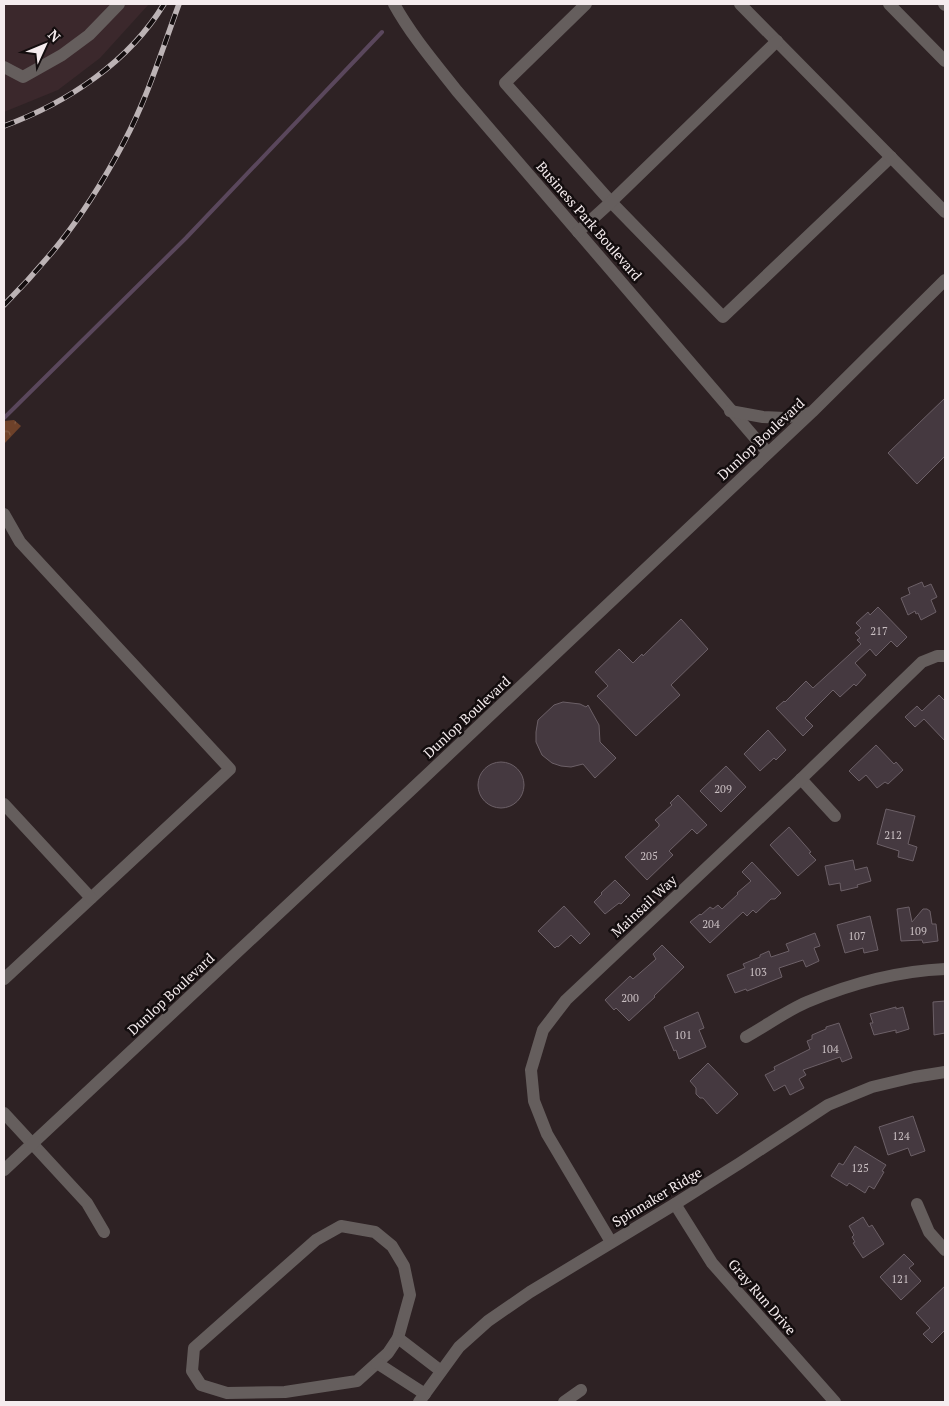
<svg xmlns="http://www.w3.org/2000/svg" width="949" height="1406" viewBox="0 0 949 1406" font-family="'PT Serif',serif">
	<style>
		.built { fill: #3b282c }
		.forest { fill: url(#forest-crowns) }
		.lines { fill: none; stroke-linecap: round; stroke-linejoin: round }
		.stream { stroke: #5a475c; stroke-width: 4 }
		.building { fill: #453940; stroke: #6c6067 }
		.minor { stroke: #655e5d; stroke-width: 12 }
		.rail-casing { stroke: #bcb3b5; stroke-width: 5.5 }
		.rail { stroke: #130d0e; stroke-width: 4; stroke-dasharray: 11; stroke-linecap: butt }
		.labels { text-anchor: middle; stroke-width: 5; stroke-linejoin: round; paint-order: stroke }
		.number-label { font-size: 11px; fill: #c9bfc2 }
		.street-label { font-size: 14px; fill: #f5ecee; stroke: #130d0e }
	</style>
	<defs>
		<pattern id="forest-crowns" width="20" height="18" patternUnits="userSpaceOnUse" patternTransform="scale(1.25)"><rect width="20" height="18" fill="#6e4129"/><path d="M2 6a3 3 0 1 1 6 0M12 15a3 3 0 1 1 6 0" fill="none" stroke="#835d48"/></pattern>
	</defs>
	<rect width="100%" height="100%" fill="#2e2224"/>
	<polygon class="built" points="4,4 149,4 100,58 58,90 4,112"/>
	<polygon class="forest" points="14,420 21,426 4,444 4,421"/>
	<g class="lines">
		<polyline class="stream" points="4,418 186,238 382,32"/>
	</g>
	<g class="building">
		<polygon points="945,398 945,456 917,484 888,453"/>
		<polygon points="922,582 924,587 931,584 937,597 931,600 936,612 921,620 918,613 916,614 915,611 908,615 901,598 910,594 908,588"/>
		<polygon points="878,607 907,637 897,647 891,641 876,656 870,649 855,663 866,675 856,686 854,684 840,697 833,690 805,718 813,726 803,736 776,708 784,701 785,702 806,681 813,688 861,644 857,640 860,638 855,633 861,628 856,623 868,612 870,615"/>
		<polygon points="681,619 708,649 671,685 680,695 636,736 597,696 608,686 595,672 619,649 633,663 642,654 643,656"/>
		<polygon points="939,695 945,701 945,741 924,719 915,727 905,717 917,706 922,711"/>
		<polygon points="563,702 580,704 586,707 588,705 599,725 600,742 616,758 595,778 583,764 571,767 561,766 552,763 542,755 536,742 536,732 538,720 554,705"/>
		<polygon points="768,730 786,750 776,760 774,758 760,771 744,754"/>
		<polygon points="876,745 894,764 896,762 903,770 888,784 885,782 877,788 866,775 859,781 849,771"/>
		<circle cx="501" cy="785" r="23"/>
		<polygon points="726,766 746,787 721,812 700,791"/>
		<polygon points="678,795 707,825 697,834 692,829 669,851 673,855 647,880 625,857 659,826 659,824 655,820 672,805 670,803"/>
		<polygon points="886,809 915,816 908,844 917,847 913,861 898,857 899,851 877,844"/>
		<polygon points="789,827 811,852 809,853 816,860 798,876 770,845"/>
		<polygon points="853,860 855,870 867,867 871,881 857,885 858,887 841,891 840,883 829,885 825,866"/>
		<polygon points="752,862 781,893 775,899 771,899 756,913 753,910 747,916 743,912 710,943 690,922 700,914 701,915 710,907 713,909 718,905 722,909 738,894 737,893 751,881 742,872"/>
		<polygon points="615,880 630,895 621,904 619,903 605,914 594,902 602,894 601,893"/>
		<polygon points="564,906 590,934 580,944 571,935 558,947 557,946 555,948 538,931"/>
		<polygon points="909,907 912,922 923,909 927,909 930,911 932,924 936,924 938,941 923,943 922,940 901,941 897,909"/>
		<polygon points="870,916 878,950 864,953 863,948 845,953 837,925"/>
		<polygon points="815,933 820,946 814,948 819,961 806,967 803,960 779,968 782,977 747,991 746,989 735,993 727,975 745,968 743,964 760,957 760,955 769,951 771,957 789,951 786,944"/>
		<polygon points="662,945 684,967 654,996 655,997 629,1021 616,1008 614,1010 605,1000 630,976 633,979 656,959 653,954"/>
		<polygon points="945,1001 945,1033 934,1035 933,1002"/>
		<polygon points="896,1007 896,1009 903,1007 909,1029 896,1033 896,1030 874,1035 870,1023 873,1023 870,1014"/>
		<polygon points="698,1012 704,1028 699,1030 706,1047 679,1059 676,1050 674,1051 664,1027"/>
		<polygon points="839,1023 852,1058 842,1062 840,1057 803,1070 806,1075 799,1079 804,1088 790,1095 785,1085 774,1091 765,1075 775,1070 774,1067 810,1049 807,1041 812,1039 812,1035 826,1029 826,1027"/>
		<polygon points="708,1063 738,1094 717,1114 703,1098 700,1098 696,1094 696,1088 690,1081"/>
		<polygon points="913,1116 925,1151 911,1156 908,1148 888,1155 879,1127"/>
		<polygon points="855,1146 886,1165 882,1171 884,1172 874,1189 869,1186 865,1193 849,1183 847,1186 831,1176 839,1163 843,1165"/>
		<polygon points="863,1217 869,1227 872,1225 884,1244 863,1258 853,1243 855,1242 852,1237 854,1235 849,1226"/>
		<polygon points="904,1254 914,1264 909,1268 921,1281 901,1300 880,1277"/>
		<polygon points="945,1286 945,1330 932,1343 923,1334 930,1328 916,1313"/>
	</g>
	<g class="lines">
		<g class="minor">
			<path d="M394,4C411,35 435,63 457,91L768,453"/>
			<polyline points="586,4 505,83 611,202 723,317 891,157"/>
			<polyline points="740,4 945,212"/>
			<polyline points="889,4 945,61"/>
			<polyline points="944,4 945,5"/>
			<polyline points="4,67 23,77 62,55 89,35 119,4"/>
			<polyline points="578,232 611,202 777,41"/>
			<polyline points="730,411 763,417 785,418 809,413"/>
			<polyline points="4,514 20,542 230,769 4,979"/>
			<polyline points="801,779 835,816"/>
			<polyline points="4,804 91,898"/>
			<path d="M746,1037C766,1026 786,1011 807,1002C850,984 898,971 945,969"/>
			<polyline points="4,1113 87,1203 104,1232"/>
			<polyline points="4,1170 413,788 812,412 945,280"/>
			<polyline points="675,1204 712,1263 835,1402"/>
			<polyline points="917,1204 929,1232 945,1250"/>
			<polygon points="341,1226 375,1232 392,1246 404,1266 410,1295 398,1338 388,1353 357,1381 285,1392 227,1393 201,1385 192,1371 194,1348 316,1240"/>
			<polyline points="611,1242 547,1134 534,1101 531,1070 543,1030 566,1000 801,779 922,662 937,656 945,656"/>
			<polyline points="398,1338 441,1371"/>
			<polyline points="377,1363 425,1394"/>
			<polyline points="419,1402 459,1347 488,1321 530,1292 675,1204 740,1163 828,1105 872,1087 914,1077 945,1072"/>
			<polyline points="564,1402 581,1390"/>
		</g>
		<defs>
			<g id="rail">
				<path d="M4,126C67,103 129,62 164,4"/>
				<path d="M4,305C23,286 41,266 58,245C83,214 105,178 124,142C147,99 162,50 179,4"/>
			</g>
		</defs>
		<use href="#rail" class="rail-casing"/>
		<use href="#rail" class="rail"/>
	</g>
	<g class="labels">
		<g class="number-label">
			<text x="879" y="635">217</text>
			<text x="723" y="793">209</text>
			<text x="893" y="839">212</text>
			<text x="649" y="860">205</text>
			<text x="711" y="928">204</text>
			<text x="918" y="935">109</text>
			<text x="857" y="940">107</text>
			<text x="758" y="976">103</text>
			<text x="630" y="1002">200</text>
			<text x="683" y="1039">101</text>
			<text x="830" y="1053">104</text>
			<text x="901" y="1140">124</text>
			<text x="860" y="1172">125</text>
			<text x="900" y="1283">121</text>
		</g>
		<g class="street-label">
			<text transform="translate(589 221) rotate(49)" y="5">Business Park Boulevard</text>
			<text transform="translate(761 439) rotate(-43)" y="5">Dunlop Boulevard</text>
			<text transform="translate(467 717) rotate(-43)" y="5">Dunlop Boulevard</text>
			<text transform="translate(644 906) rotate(-43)" y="5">Mainsail Way</text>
			<text transform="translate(171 994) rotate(-43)" y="5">Dunlop Boulevard</text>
			<text transform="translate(657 1197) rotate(-31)" y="5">Spinnaker Ridge</text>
			<text transform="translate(762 1297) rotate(49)" y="5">Gray Run Drive</text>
		</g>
	</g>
	<rect width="949" height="1406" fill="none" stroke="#f5ecee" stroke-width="10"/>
	<g transform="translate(45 45) rotate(46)" stroke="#130d0e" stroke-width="4" paint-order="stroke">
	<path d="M0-4L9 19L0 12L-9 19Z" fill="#f5ecee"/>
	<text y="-8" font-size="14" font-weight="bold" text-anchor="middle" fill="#f5ecee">N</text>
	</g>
</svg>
